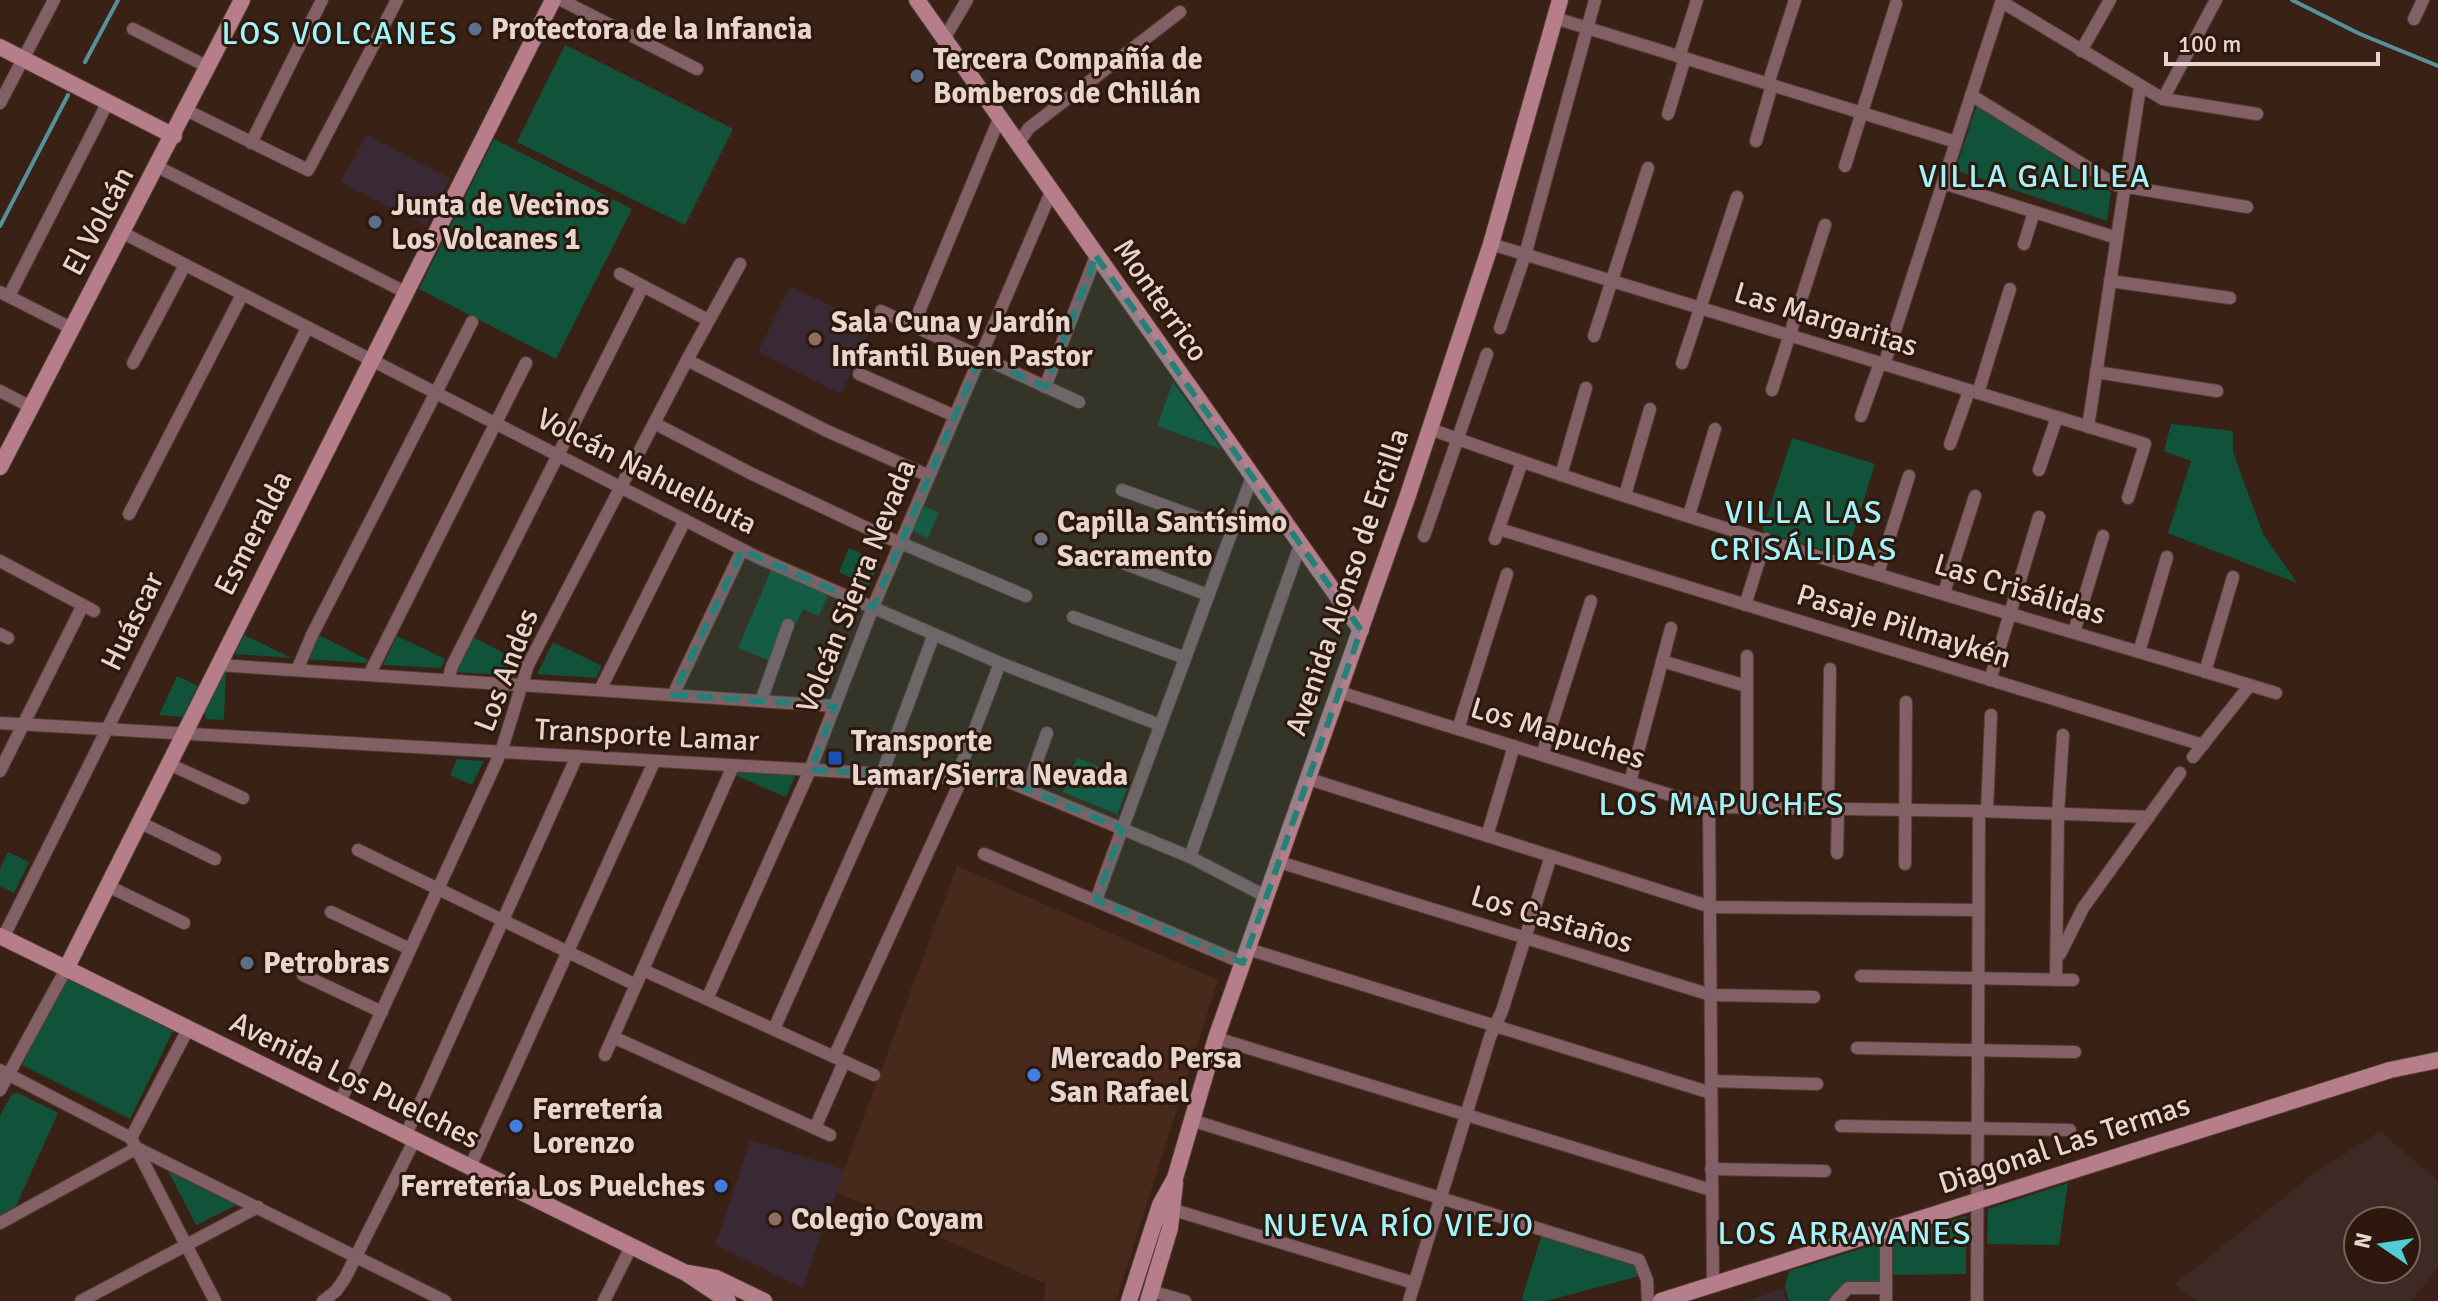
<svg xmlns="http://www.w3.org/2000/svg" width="2438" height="1301" viewBox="0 0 2438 1301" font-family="Signika,sans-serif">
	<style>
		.built { fill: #472a1b }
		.industrial { fill: #3d2a25; fill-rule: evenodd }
		.education { fill: #392934 }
		.green { fill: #11533a }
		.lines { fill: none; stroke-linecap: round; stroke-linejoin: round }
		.stream { stroke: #569198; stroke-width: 4 }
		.street-casing { stroke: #553e33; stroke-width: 14 }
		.secondary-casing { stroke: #553e33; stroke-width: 18 }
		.street { stroke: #826066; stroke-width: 12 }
		.secondary { stroke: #b67e8a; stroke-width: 16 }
		.marked { fill: #248078; fill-opacity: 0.2; stroke: #248078; stroke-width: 6; stroke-dasharray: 16 10; stroke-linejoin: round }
		.service-dot { fill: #5c6f8a; stroke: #2e170c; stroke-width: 3 }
		.education-dot { fill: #8d6e63; stroke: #2e170c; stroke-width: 3 }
		.worship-dot { fill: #6b7280; stroke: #2e170c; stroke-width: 3 }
		.transit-dot { fill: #1a4fb4; stroke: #2e170c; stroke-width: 3 }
		.shop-dot { fill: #3f7fe0; stroke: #2e170c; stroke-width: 3 }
		.labels { text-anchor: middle; stroke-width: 6; stroke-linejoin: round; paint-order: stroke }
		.poi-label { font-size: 30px; font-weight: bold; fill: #e6d6ce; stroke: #2e170c; text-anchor: start }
		.street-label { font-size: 30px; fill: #e6d6ce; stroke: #2e170c }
		.neighbourhood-label { font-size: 32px; letter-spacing: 2px; fill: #a2f4fb; stroke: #2e170c }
	</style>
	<rect width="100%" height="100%" fill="#392115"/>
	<polygon class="built" points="957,866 1218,980 1116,1301 1043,1301 1046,1284 836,1192"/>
	<path class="industrial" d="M2380,1131L2438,1181V1267L2412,1301H2196L2175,1284L2312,1175ZM2358,1221H2406V1269H2358Z"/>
	<g class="education">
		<polygon points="366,135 450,178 426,226 341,182"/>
		<polygon points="790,286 872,326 841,394 758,352"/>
		<polygon points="751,1140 845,1170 802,1288 715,1245"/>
		<polygon points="1783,1289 1787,1301 1746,1301"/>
	</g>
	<g class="green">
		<polygon points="565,45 733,129 685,225 517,142"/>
		<polygon points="1977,105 2111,192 2107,221 1955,170"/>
		<polygon points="494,139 632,209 556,359 419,289"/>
		<polygon points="1173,382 1221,449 1157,426"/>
		<polygon points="2171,424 2233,431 2233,452 2263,534 2297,583 2168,533 2191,461 2164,451"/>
		<polygon points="1792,438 1875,464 1846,557 1762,531"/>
		<polygon points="924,506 939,513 928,538 913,531"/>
		<polygon points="849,548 880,562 869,586 839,572"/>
		<polygon points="772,568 829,592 819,616 803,609 796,624 786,620 768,660 738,648"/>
		<polygon points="317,634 368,660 366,663 305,659"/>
		<polygon points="244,635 292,658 235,654"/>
		<polygon points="469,635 527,665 523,676 450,672"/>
		<polygon points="397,636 445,659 441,668 383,665"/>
		<polygon points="553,642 602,666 596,678 537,674"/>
		<polygon points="226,668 224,720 206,719 204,712"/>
		<polygon points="177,676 198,686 183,717 159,715"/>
		<polygon points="499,682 512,682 496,735"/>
		<polygon points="1077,758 1131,779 1117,814 1063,792"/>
		<polygon points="457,759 484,761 472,785 450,775"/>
		<polygon points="737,770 796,774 786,797 735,775"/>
		<polygon points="8,852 29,862 14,893 0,886 0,869"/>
		<polygon points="66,977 173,1031 130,1119 22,1065"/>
		<polygon points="18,1093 58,1113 16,1206 0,1215 0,1116 12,1094"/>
		<polygon points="162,1159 246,1200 196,1225"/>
		<polygon points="2068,1183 2059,1245 1987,1244 1988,1209"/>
		<polygon points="1966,1216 1966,1274 1892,1275 1892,1239"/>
		<polygon points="1542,1234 1636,1263 1639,1276 1546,1301 1524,1301 1522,1298"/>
		<polygon points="1880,1243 1881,1283 1830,1301 1789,1301 1785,1287 1789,1271"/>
	</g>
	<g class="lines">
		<g class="stream">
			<polyline points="2292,0 2360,34 2438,66"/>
			<polyline points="85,62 118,0"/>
			<polyline points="0,226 68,95"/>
		</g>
		<defs>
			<g id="street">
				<polyline points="561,0 697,69"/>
				<polyline points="2002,2 2163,99 2257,114"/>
				<polyline points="1555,18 1956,142"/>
				<polyline points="2414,19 2423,0"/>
				<polyline points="133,29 208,67"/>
				<polyline points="944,39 967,0"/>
				<polyline points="2081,51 2110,0"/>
				<polyline points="1679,57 1697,0"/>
				<polyline points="1768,84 1795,0"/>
				<polyline points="1971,95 2116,185 2247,207"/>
				<polyline points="2163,99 2216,0"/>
				<polyline points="0,103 54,0"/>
				<polyline points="186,110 308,170 397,0"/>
				<polyline points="1668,114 1685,58"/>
				<polyline points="1756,141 1772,85"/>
				<polyline points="251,143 322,0"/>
				<polyline points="1017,145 1029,128 1180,12"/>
				<polyline points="1845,166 1896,4"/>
				<polyline points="158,167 405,292"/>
				<polyline points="1943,183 2117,238"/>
				<polyline points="123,233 757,557 1000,663 1160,725"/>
				<polyline points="1491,244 2145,444 2128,498"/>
				<polyline points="2024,244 2034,212"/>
				<polyline points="620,274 708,320"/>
				<polyline points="2110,281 2230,298"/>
				<polyline points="0,292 73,329"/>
				<polyline points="9,296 108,102"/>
				<polyline points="881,311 1079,402"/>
				<polyline points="913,326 999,119"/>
				<polyline points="1500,328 1525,255 1595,0"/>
				<polyline points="1594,336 1648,168"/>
				<polyline points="687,360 827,431 929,476"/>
				<polyline points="133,363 185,265"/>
				<polyline points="1682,363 1737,197"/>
				<polyline points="1884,365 2002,0"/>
				<polyline points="2096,372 2217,391"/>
				<polyline points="859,374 955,416"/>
				<polyline points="1045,387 1096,256"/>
				<polyline points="1772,390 1825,225"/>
				<polyline points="0,391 31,407"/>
				<polyline points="1978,393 2010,289"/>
				<polyline points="1861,416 1880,363"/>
				<polyline points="654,423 752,474 884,536 1026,596"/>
				<polyline points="2088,427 2140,87"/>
				<path d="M1430,429C1707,530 1994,607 2276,693"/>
				<polyline points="1950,444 1969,391"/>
				<polyline points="2039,470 2057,417"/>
				<polyline points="1561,475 1586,388"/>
				<polyline points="1122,490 1232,530"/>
				<polyline points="1625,495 1650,409"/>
				<polyline points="129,514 242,295"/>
				<polyline points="1689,515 1715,429"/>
				<polyline points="1499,529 2203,745"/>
				<polyline points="1424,536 1487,354"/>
				<polyline points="1495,539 1522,462"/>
				<polyline points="1096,553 1208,595"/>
				<polyline points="0,561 94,611"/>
				<polyline points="1878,573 1909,476"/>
				<polyline points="1944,593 1975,496"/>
				<polyline points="1745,605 1766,539"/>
				<polyline points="1073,617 1185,658"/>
				<polyline points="2074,632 2103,536"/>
				<polyline points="0,634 8,638"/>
				<polyline points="2139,652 2167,557"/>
				<polyline points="1747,656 1747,807"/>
				<polyline points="1662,661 1746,686"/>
				<polyline points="218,665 835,706"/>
				<polyline points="297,670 312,635 472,322"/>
				<polyline points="2205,672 2233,577"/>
				<polyline points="369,675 526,363"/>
				<polyline points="448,680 452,666 643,286"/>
				<polyline points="1990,680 2039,517"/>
				<polyline points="600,690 685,520"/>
				<polyline points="1339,692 1709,807 1979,811 2149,817"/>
				<polyline points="673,695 742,550"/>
				<polyline points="761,701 788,625"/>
				<polyline points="0,723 1007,781 1190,857 1267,897"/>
				<polyline points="1458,729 1507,574"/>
				<polyline points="1542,755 1591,601"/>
				<polyline points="2193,757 2250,685"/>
				<polyline points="169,764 243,798"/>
				<polyline points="0,771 83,605"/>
				<polyline points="882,774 934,634"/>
				<polyline points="956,779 1000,663"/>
				<polyline points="1309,779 1711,907 1978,910"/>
				<polyline points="1630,782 1671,628"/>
				<polyline points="1027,789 1047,733"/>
				<polyline points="1709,807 1713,1285"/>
				<polyline points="1828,809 1830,669"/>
				<polyline points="1987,811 1991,715"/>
				<polyline points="139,822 215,859"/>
				<polyline points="1487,836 1514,746"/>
				<polyline points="358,850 636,985"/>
				<polyline points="1837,853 1838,809"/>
				<polyline points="984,854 1243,963"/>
				<polyline points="1190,857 1300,545"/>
				<polyline points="1279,862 1711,995 1814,997"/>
				<polyline points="1905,864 1906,702"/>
				<polyline points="108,886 184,923"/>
				<polyline points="1096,900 1252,477"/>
				<polyline points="331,912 410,949"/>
				<polyline points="3,938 307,328"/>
				<polyline points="1248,949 1711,1093"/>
				<polyline points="2060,954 2083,908 2180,773"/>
				<polyline points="643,970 874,1075"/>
				<polyline points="303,975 382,1012"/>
				<polyline points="1861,976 2073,980"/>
				<polyline points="2056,980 2058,814 2063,735"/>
				<polyline points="707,999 810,770 873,607 1051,192"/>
				<polyline points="774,1029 888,774"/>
				<polyline points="613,1037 830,1135"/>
				<polyline points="1216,1038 1711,1190"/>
				<polyline points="1857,1048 2075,1052"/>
				<polyline points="605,1055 733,766"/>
				<polyline points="834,1057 962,778"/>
				<polyline points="0,1070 131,1138"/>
				<polyline points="1711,1081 1817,1084"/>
				<polyline points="0,1090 66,969"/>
				<polyline points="339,1104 501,752 528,665 687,360 740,264"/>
				<polyline points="1191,1120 1639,1260 1647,1280 1648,1301"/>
				<polyline points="1841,1126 2070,1130"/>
				<polyline points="815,1128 844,1062"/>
				<polyline points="405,1137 577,756"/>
				<polyline points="131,1138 215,1301"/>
				<polyline points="131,1138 188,1029"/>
				<polyline points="470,1167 654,762"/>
				<polyline points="1711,1169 1825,1171"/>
				<polyline points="1174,1210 1414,1283"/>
				<polyline points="0,1223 137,1148 445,1301"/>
				<polyline points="1151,1291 1185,1301"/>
				<polyline points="81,1301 258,1207"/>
				<polyline points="323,1301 336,1291 345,1278 414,1141"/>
				<polyline points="604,1301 631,1247"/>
				<polyline points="1409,1301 1490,1037 1502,1011 1551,856"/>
				<polyline points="1836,1301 1848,1288 1886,1288"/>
				<polyline points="1886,1301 1886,1230"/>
				<polyline points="1977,1301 1979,811"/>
			</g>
			<g id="secondary">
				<polyline points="917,0 1361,630"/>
				<polyline points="0,47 174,136"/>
				<polyline points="0,467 242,0"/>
				<polyline points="0,936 686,1273 728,1301"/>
				<polyline points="66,969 553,0"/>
				<polyline points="688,1273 716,1278 764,1301"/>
				<polyline points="1129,1301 1160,1205 1175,1178 1216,1038 1407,498 1491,244 1560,0"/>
				<polyline points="1148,1301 1170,1228 1175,1183"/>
				<polyline points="1661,1301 2390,1070 2438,1060"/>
			</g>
		</defs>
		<use href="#street" class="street-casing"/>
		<use href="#secondary" class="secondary-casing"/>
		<use href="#street" class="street"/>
		<use href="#secondary" class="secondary"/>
	</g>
	<path class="marked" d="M1096,256L1361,630L1243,963L1096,900L1122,829L1007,781L810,770L835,706L673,695L742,550L873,607L980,357L1045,387Z"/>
	<g class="service-dot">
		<circle cx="475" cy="29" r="8"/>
		<circle cx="917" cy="76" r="8"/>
		<circle cx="375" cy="222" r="8"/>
		<circle cx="247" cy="963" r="8"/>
	</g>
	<g class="education-dot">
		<circle cx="815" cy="339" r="8"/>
		<circle cx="775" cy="1219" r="8"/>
	</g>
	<circle class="worship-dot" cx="1041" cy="539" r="8"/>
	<rect class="transit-dot" x="827" y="750" width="16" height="16" rx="4"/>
	<g class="shop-dot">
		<circle cx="1034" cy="1075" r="8"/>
		<circle cx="516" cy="1126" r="8"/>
		<circle cx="721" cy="1186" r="8"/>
	</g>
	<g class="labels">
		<g class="poi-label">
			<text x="491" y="39">Protectora de la Infancia</text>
			<text x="933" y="69">Tercera Compañía de<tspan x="933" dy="34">Bomberos de Chillán</tspan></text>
			<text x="391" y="215">Junta de Vecinos<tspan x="391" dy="34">Los Volcanes 1</tspan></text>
			<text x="831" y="332">Sala Cuna y Jardín<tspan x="831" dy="34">Infantil Buen Pastor</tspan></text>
			<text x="1057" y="532">Capilla Santísimo<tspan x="1057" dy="34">Sacramento</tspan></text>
			<text x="851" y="751">Transporte<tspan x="851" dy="34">Lamar/Sierra Nevada</tspan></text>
			<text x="263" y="973">Petrobras</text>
			<text x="1050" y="1068">Mercado Persa<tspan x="1050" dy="34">San Rafael</tspan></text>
			<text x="532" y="1119">Ferretería<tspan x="532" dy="34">Lorenzo</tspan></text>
			<text x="705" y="1196" text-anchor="end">Ferretería Los Puelches</text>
			<text x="791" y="1229">Colegio Coyam</text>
		</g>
		<g class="street-label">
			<text transform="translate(98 221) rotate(-62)" y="10">El Volcán</text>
			<text transform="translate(1161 300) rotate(55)" y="10">Monterrico</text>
			<text transform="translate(1826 319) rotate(17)" y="10">Las Margaritas</text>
			<text transform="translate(647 471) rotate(27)" y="10">Volcán Nahuelbuta</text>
			<text transform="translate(253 533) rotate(-63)" y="10">Esmeralda</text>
			<text transform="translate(1347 582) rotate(-71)" y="10">Avenida Alonso de Ercilla</text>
			<text transform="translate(856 586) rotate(-68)" y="10">Volcán Sierra Nevada</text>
			<text transform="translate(2020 589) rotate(17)" y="10">Las Crisálidas</text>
			<text transform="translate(132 621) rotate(-64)" y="10">Huáscar</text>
			<text transform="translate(1904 626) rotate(17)" y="10">Pasaje Pilmaykén</text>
			<text transform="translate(506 670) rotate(-69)" y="10">Los Andes</text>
			<text transform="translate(1558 733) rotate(17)" y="10">Los Mapuches</text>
			<text transform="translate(647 735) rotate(3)" y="10">Transporte Lamar</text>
			<text transform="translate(1552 919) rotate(17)" y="10">Los Castaños</text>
			<text transform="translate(355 1080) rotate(26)" y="10">Avenida Los Puelches</text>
			<text transform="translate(2064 1144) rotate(-18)" y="10">Diagonal Las Termas</text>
		</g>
		<g class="neighbourhood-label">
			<text x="340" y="44">LOS VOLCANES</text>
			<text x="2035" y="187">VILLA GALILEA</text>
			<text x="1804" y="523">VILLA LAS<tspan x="1804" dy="37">CRISÁLIDAS</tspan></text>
			<text x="1722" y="815">LOS MAPUCHES</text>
			<text x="1399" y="1236">NUEVA RÍO VIEJO</text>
			<text x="1845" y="1244">LOS ARRAYANES</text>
		</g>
	</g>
	<g transform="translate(2382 1245) rotate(283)"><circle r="38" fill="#2e170c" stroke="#78635a" stroke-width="2"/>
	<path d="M0-6L14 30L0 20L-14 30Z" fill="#52ccd6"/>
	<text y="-12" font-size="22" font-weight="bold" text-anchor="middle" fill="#e6d6ce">N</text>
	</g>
	<path d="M2166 52v12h212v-12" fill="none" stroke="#e6d6ce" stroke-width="4"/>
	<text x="2178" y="52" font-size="24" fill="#e6d6ce" stroke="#2e170c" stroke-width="6" paint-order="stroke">100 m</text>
</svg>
